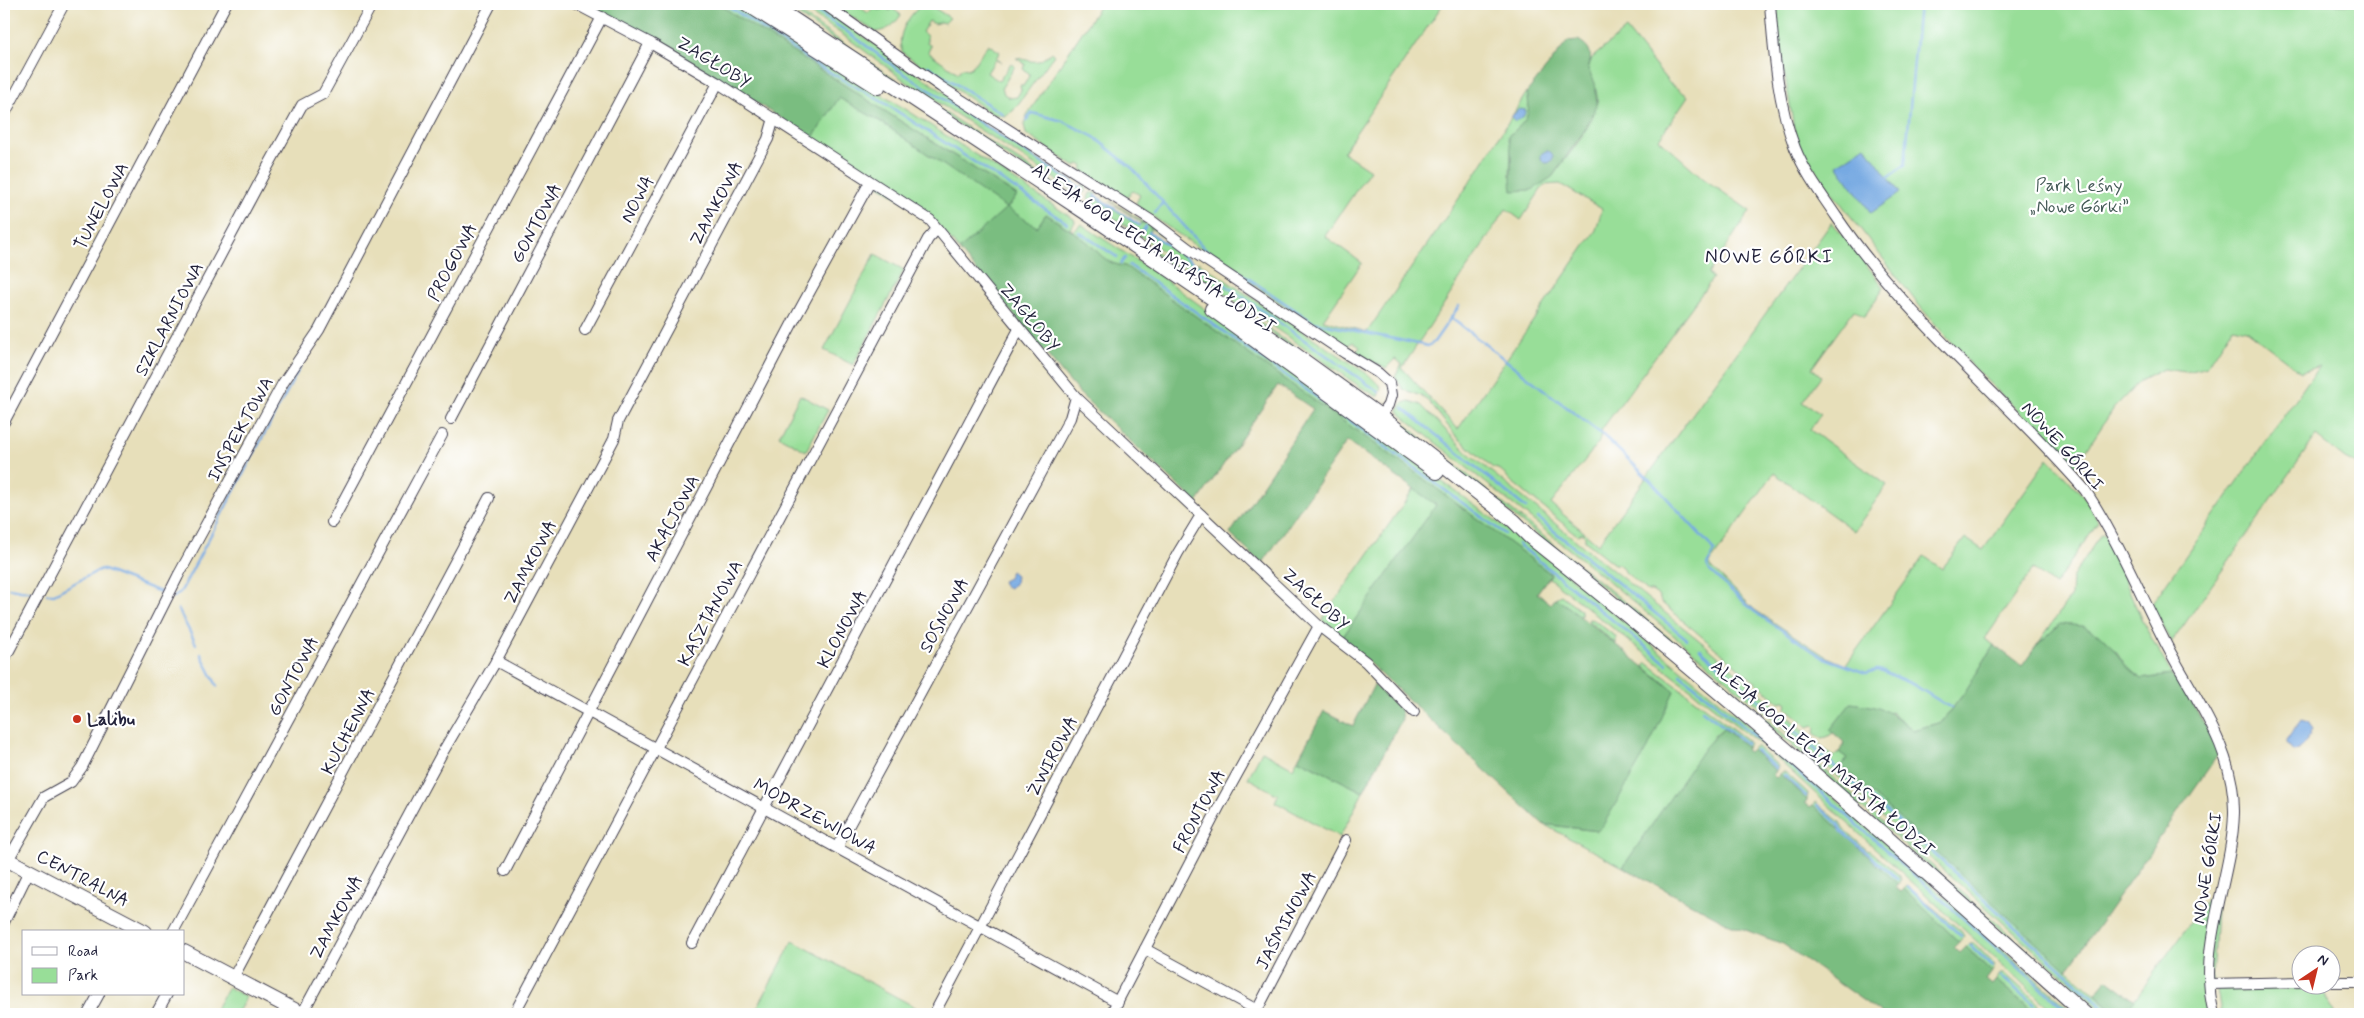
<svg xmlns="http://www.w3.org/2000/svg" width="2364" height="1018" viewBox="0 0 2364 1018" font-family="Mynerve,sans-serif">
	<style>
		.green { fill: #98de98; stroke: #5d806a; fill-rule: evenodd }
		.forest { fill: #7abd80; stroke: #4e705e }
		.water { fill: #76a9e2; stroke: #4c668e }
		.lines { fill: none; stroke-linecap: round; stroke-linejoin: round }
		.stream { stroke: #76a9e2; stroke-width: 2.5 }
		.street-casing { stroke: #403e4e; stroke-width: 12 }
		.secondary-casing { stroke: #403e4e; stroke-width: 16 }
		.street { stroke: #fff; stroke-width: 10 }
		.secondary { stroke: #fff; stroke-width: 14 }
		.poi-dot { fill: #c8321e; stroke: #fff; stroke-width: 2 }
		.labels { text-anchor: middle; stroke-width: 4.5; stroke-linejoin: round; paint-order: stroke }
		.street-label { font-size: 18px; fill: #22223b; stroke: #fff }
		.park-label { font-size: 18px; fill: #455a57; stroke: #fff }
		.poi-label { font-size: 18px; font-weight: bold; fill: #22223b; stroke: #fff; text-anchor: start }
		.neighbourhood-label { font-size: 19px; letter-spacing: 1px; fill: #22223b; stroke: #fff }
	</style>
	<rect width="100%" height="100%" fill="#fff"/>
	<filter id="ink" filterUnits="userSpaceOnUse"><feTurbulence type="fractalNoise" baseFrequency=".02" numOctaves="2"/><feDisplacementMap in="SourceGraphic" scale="10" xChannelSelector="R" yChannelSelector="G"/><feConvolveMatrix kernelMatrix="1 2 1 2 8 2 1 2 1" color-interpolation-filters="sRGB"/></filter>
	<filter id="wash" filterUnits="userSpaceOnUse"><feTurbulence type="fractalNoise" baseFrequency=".0096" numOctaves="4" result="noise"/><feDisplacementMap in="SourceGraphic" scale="20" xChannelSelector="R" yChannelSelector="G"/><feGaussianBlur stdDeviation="1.12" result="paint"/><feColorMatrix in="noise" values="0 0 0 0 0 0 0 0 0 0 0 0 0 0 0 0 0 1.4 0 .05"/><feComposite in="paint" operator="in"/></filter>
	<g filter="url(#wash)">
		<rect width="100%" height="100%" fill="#e7dfba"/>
		<g class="green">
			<path d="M718,4H735L828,64L904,108L1074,219L1075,222L1070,229L1074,231L1081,224L1160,276L1551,561L1822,787L2075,1014H2056L1769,751L1549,578L1551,574L1409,468L1125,266C1106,265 1099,252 1086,241C1073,231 1060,223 1046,214L1037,227L959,250L938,225L812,139L839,97L878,120L1007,208L1016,195Z"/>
			<path d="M782,4H787L910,90L1107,218L1374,401L1368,402C1217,292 1059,191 903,88C862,61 823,31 782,4Z"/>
			<polygon points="796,4 816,4 967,108 964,113 1080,188 1083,184 1085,186 1085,192 1077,193 905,81 846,37"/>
			<path d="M831,4H855L868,13L873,8L879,10L886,8L890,11L892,8L901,15C894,25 889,30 876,32Z"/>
			<path d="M924,4H928L950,18L945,23L940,22L935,24L929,21L922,32L927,36V43L931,46L928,52L958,73L962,68L968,69L972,67L988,44L1000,52L996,58L1001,62L995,60L987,73L999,81L1011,63L1015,66C1010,74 1007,80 1002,87L1004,94L1010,98L1017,97L1021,90L1020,85H1024L1030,74L1023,69L1025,64L1016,58C1033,60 1036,67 1051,52L1054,55L1013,111L1004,116L992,114L903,53C894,37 910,12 924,4Z"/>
			<path d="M1101,4H1443L1343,152L1370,170L1325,236L1362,263L1323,320L1367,332L1475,175L1527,92C1532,116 1526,122 1508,136L1511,146L1510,176L1552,177C1567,156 1589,132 1596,107C1600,95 1593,80 1588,69L1592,58L1626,29L1669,83L1688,96L1659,139L1704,179L1750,211L1708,274L1713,278L1602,429L1599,442L1551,504L1598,544L1832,222L1884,287L1864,317L1854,310L1812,368L1821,376L1802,402L1821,414L1810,430L1887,485L1854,531L1774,473L1710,563L1711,567L1755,610L1825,656L1846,665L1924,556L1942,569L1965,538L1983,550L2048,458L2088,501L2098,522L2055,585L2033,569L1985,639L1994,645L1965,692L1942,722L1913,730L1891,712L1830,730L1833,733L1827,737L1821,738L1814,733L1816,728L1813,725L1808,727L1786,708L1787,703L1784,701L1779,702L1661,602L1659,596L1652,591H1648L1625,572L1624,569L1618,564H1614L1585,541V536L1582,533L1577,535L1506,477C1502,470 1501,469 1493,468L1456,436L1429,402L1421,396L1403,389L1395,376L1402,364L1395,359L1386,368L1358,355L1356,353L1360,347L1353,342L1345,347L1137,206L1136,203L1140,195L1133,191L1125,198L1082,171L1083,166L1079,164L1075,167L1026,134L1024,125L1027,115ZM1560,184L1602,209L1596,230L1458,429L1402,368L1506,209L1521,220L1544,185Z"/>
			<polygon points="1777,4 2360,4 2360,467 2345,459 2316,436 2172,642 2151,605 2319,366 2301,372 2246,330 2233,327 2207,367 2186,372 2163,369 2140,381 2114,408 2075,467 1970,364 1917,303 1797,146 1778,35"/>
			<polygon points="1090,193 1097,193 1094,197 1139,226 1141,223 1144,224 1110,201 1152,227 1179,248 1149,227 1151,230 1149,233 1196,265 1198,262 1369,375 1381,387 1378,397 1359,386 1091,202 1088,198"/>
			<polygon points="875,254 904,270 853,365 824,350"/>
			<polygon points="800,395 828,410 806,451 779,436"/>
			<polygon points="1409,401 1421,405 1468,453 1705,645 1834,757 1839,752 1847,758 1841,766 2117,1014 2106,1014 1771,717 1611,583 1401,415 1398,410 1403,403"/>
			<polygon points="1396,417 1731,688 1818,764 2099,1014 2095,1014 1743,702 1588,575 1400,426"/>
			<polygon points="1414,489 1437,505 1342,638 1322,620"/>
			<polygon points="2101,534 2106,535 2142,621 2172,675 2141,679 2126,666 2116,651 2060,624 2037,645 2071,596 2072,578"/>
			<polygon points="1561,595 1581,610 1581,616 1555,598"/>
			<polygon points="1589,619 1594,620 1616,637 1616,644 1588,621"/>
			<polygon points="1647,663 1747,740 1749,743 1747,747 1723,728 1715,735 1623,867 1543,824 1597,831 1674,691 1644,666"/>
			<polygon points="1756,746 1778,766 1776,771 1751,749"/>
			<polygon points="1262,751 1293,768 1298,759 1363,792 1340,837 1275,802 1278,795 1248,778"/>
			<polygon points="1782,772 1785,772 1808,793 1807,800 1780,774"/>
			<polygon points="1815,802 1840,822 1843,829 1867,850 1872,852 1899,875 1901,879 1898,884 1813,805"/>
			<polygon points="1907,886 1961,931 1964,936 1959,942 1904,889"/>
			<polygon points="2214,890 2217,892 2210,1014 2124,1014"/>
			<polygon points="793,941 928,1014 754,1014"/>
			<polygon points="1970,943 1974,943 1995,965 1992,972 1966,947"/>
			<polygon points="2001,973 2004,973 2037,1002 2038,1007 2034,1012 1996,980"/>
			<polygon points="2232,986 2319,986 2336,1014 2221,1014 2217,989"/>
			<polygon points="228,987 246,997 237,1014 213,1014"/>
		</g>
		<g class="forest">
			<path d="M585,4H718L1017,196L1007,208L1037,227L1046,214C1059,223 1073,231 1086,241C1099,252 1106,265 1125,266L1409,468L1551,574L1537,593L1550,604L1555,598L1567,606L1674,691L1648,748L1602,827L1597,831L1543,824L1342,638L1436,505L1347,441L1262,564L1230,534L1313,409L1278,385L1197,503L1079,393L959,250L1006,208L878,120L839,98L812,139C738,89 663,45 585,4Z"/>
			<path d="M1578,40C1591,47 1593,55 1588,69L1595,83L1597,105L1585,130L1552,177L1532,190L1512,191C1509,173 1514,153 1508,136C1526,122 1532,116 1527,92L1568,41Z"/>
			<path d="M2060,624L2083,626L2106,639L2126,666L2141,679L2172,675L2184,688L2220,752L2067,970L1841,766L1847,758L1839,752L1845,743L1830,730L1851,703C1883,707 1888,710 1913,730L1942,722L1965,692L1994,645L2022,666L2037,645Z"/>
			<polygon points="1374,685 1400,709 1402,719 1363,792 1298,759 1324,711 1353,726"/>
			<polygon points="1723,728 1747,747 1745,750 1748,752 1751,749 1776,771 1773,775 1776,778 1780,774 1807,800 1805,803 1810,807 1813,805 1898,884 1895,887 1901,892 1904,889 1959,942 1954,947 1960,953 1966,947 1992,972 1986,980 1992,985 1996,980 2036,1014 1882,1014 1783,944 1727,923 1623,867 1705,747"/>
			<polygon points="2107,979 2135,1000 2124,1014 2117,1014 2095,993"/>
		</g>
		<g class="water">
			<path d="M1519,109L1526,110C1524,117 1522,119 1515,121L1511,117Z"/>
			<polygon points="1865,146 1900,193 1871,213 1837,165"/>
			<circle cx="1547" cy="157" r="6"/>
			<polygon points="1011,571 1016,575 1015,584 1009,588 1004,586 1002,581 1008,578"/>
			<polygon points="2301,720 2308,722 2313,729 2310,736 2299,750 2293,751 2287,743 2287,740"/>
		</g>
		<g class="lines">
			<g class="stream">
				<polyline points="725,4 819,66 886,104 1067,223"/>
				<polyline points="805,4 852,35 900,71 1081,188"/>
				<polyline points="928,66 1003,114"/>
				<polyline points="1026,121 1032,113 1036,114 1063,121 1094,137 1132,168 1205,249 1313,322 1428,346 1434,342 1459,306"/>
				<polyline points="1888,177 1905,165 1919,4"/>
				<polyline points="1095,196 1139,225"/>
				<polyline points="1155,213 1163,202"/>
				<polyline points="1079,232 1117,257"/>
				<polyline points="1142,232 1146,226"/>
				<polyline points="1149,232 1379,392"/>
				<polyline points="1121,263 1125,258"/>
				<polyline points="1129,265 1342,415 1505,534"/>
				<polyline points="1451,318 1604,436 1653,483 1715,551 1707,565 1710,571 1755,612 1822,657 1866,673 1877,670 1883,671 1914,685 1951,708"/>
				<polyline points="1403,408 1526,508"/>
				<polyline points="1538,518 1687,639"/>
				<polyline points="1518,544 1667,664"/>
				<polyline points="9,588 33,592"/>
				<polyline points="47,594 54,594 101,569 163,593"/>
				<polyline points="174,597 181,591 300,367"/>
				<polyline points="178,609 196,644"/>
				<polyline points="1700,649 1902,825 2111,1014"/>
				<polyline points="201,654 217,686"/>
				<polyline points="1680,674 1790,765 2071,1014"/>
				<polyline points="1702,710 1746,743"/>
				<polyline points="1755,750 1776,768"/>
				<polyline points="1784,775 1806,796"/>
				<polyline points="1817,805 1838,824 1841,831 1898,879"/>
				<polyline points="1908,887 1961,936"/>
				<polyline points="1970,945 1993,967"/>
				<polyline points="2001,976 2034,1005"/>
			</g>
		</g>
	</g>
	<g filter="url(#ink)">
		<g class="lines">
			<defs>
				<g id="street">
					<polyline points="576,4 652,44 718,83 930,220 1076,397 1319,626 1366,662 1414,712"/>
					<polyline points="824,4 941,87 1152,221 1189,249 1345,353 1378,373 1389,383 1391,395 1388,405 1377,421"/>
					<path d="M1770,4C1774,52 1777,102 1795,148C1805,173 1821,194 1836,216C1906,319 2004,396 2085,490C2116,537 2138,589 2164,640C2192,696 2235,746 2234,813C2232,880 2196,946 2214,1014"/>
					<polyline points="4,115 64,4"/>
					<polyline points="585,330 718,83"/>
					<polyline points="451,419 650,43"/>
					<polyline points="4,422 226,4"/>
					<polyline points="332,522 602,17"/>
					<polyline points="4,660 266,170 302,105 323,94 372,4"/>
					<polyline points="496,661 1118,1002"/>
					<polyline points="837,847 1070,418 1076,397"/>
					<polyline points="8,860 44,797 71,782 82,767 178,576 283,383 319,330 491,4"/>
					<polyline points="505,871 793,322 870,182"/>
					<polyline points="4,922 29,871"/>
					<polyline points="173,932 442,435"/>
					<polyline points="692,943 1019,329"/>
					<polyline points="1145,949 1257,1010"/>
					<polyline points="233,978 489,498"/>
					<polyline points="2332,982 2360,982"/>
					<polyline points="2210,984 2302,982"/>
					<polyline points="88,1014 99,994"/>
					<polyline points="156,1014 167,994"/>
					<polyline points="302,1014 441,755 496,661 601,464 614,439 618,421 768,139 774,118"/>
					<polyline points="514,1014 928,239 937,229"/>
					<polyline points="934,1014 1178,553 1201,515"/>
					<polyline points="1111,1014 1220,805 1319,626"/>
					<polyline points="1255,1014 1346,840"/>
				</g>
				<g id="secondary">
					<polyline points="747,4 878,87"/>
					<path d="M770,4L1088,214L1290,351L1380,416L1514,521L1530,537C1722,689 1903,851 2085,1014"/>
					<polyline points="1212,309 1437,472"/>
					<polyline points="4,858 145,932"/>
					<polyline points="184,952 302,1014"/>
				</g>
			</defs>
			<use href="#street" class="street-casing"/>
			<use href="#secondary" class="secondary-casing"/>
			<use href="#street" class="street"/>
			<use href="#secondary" class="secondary"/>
		</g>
	</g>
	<circle class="poi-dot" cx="77" cy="719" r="5"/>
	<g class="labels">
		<g class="street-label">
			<text transform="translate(714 62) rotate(31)" y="6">ZAGŁOBY</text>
			<text transform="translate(637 199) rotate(-62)" y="6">NOWA</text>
			<text transform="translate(716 203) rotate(-62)" y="6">ZAMKOWA</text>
			<text transform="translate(101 206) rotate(-62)" y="6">TUNELOWA</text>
			<text transform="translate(536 223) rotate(-62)" y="6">GONTOWA</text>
			<text transform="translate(1154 248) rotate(34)" y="6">ALEJA 600-LECIA MIASTA ŁODZI</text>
			<text transform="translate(452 262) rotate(-62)" y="6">PROGOWA</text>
			<text transform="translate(1030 317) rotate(50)" y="6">ZAGŁOBY</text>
			<text transform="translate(169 319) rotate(-62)" y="6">SZKLARNIOWA</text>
			<text transform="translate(240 429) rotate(-61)" y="6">INSPEKTOWA</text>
			<text transform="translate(2063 446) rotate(48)" y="6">NOWE GÓRKI</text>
			<text transform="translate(672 518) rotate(-62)" y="6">AKACJOWA</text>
			<text transform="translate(530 562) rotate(-62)" y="6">ZAMKOWA</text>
			<text transform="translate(1316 599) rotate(42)" y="6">ZAGŁOBY</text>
			<text transform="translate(710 613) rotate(-62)" y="6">KASZTANOWA</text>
			<text transform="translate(944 615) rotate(-61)" y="6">SOSNOWA</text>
			<text transform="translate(842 629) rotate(-62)" y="6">KLONOWA</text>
			<text transform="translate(293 676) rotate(-62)" y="6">GONTOWA</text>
			<text transform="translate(348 731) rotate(-62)" y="6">KUCHENNA</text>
			<text transform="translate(1052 756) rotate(-62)" y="6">ŻWIROWA</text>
			<text transform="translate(1823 758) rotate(41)" y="6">ALEJA 600-LECIA MIASTA ŁODZI</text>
			<text transform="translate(1199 811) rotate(-62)" y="6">FRONTOWA</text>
			<text transform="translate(815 816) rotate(29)" y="6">MODRZEWIOWA</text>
			<text transform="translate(2207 868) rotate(-81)" y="6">NOWE GÓRKI</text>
			<text transform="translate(83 878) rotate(28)" y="6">CENTRALNA</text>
			<text transform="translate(336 917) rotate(-62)" y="6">ZAMKOWA</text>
			<text transform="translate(1286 920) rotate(-62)" y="6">JAŚMINOWA</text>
		</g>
		<g class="park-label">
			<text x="2079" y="191">Park Leśny<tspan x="2079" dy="21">„Nowe Górki”</tspan></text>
		</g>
		<g class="poi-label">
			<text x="87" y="725">Lalibu</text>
		</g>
		<g class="neighbourhood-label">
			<text x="1769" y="263">NOWE GÓRKI</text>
		</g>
	</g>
	<rect width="2364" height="1018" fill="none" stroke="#fff" stroke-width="20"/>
	<rect x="22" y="930" width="162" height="65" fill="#ffffff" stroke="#a7a7b1"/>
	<rect x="32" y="947" width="25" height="8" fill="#ffffff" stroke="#a7a7b1"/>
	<text x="68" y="956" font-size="15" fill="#22223b">Road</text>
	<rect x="32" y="968" width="25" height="15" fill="#98de98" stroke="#a7a7b1"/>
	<text x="68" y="980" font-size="15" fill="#22223b">Park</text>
	<g transform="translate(2316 970) rotate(35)"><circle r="24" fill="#ffffff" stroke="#a7a7b1"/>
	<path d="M0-4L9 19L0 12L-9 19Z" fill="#c8321e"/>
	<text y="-8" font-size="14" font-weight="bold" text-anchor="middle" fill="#22223b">N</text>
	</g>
</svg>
